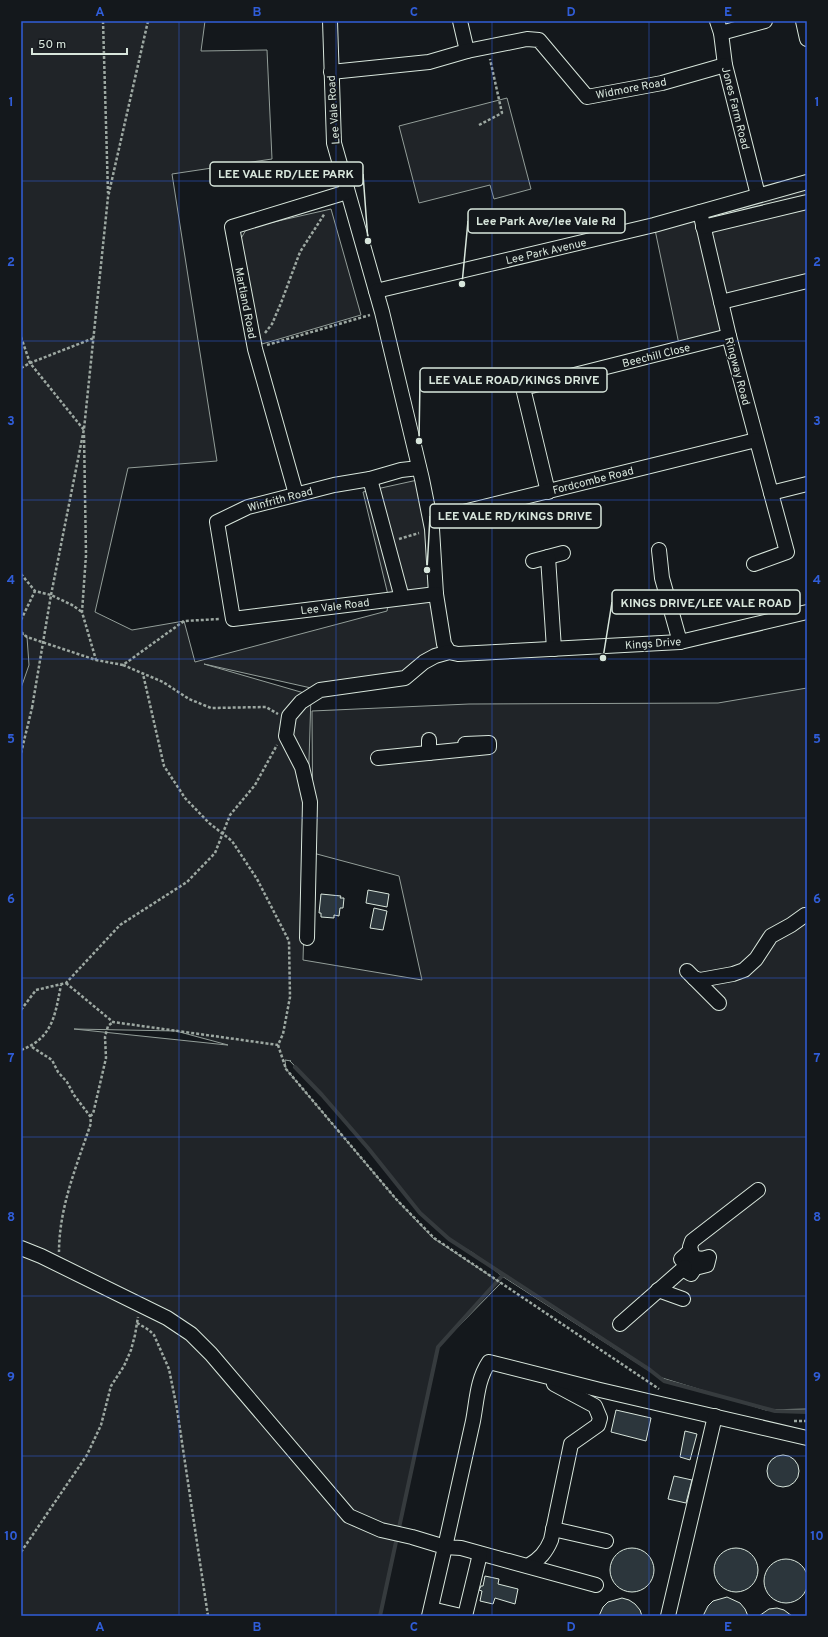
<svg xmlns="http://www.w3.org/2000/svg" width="828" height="1637" viewBox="0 0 828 1637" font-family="Overpass,sans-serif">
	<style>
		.green { fill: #202428; stroke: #939e99; fill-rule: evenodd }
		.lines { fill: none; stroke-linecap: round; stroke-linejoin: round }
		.stream { stroke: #363b3e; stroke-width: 4 }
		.building { fill: #2c363c; stroke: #d8e6dc }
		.minor-casing { stroke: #d8e6dc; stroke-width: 16 }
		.path { stroke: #9da8a2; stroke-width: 2.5; stroke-dasharray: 3 2; stroke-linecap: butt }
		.minor { stroke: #14181c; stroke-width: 14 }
		.path-bridge { stroke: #9da8a2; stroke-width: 2.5; stroke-dasharray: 3 2; stroke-linecap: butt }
		.grid { fill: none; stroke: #305dd8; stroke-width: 1; stroke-opacity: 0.55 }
		.labels { text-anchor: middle; stroke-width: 3; stroke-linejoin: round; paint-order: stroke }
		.street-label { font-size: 11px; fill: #d8e6dc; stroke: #14181c }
		.leader { fill: none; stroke: #d8e6dc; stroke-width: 1.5 }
		.callout-dot { fill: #d8e6dc; stroke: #14181c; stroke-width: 1.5 }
		.callout { fill: #14181c; stroke: #d8e6dc; stroke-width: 1.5 }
		.callout-label { font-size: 12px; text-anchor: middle; font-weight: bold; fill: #d8e6dc }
		.neatline { fill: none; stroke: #305dd8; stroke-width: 1.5 }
		.grid-label { font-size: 13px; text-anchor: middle; font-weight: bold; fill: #305dd8 }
	</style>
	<rect width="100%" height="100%" fill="#14181c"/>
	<g class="green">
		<path d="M21,21H205L201,51L267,50L272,159L172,174L217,461L128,468L95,612L132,630L184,621L195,662L387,611L389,599L363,492L422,479L444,644L403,675L320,690L204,664L311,695L303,960L422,980L399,876L313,853L312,711L469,704L718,703L807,688V1409L766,1410L659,1377L502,1276L473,1253L449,1239L420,1213L368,1148L322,1095L290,1061H291L285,1060L286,1069L396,1199L433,1238L501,1283L438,1347L380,1616H21V688L29,665L27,637L21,633ZM74,1029L176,1031L228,1045H227Z"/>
		<polygon points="507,98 531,189 494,199 490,185 419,203 399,126"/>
		<polygon points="807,182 807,281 722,302 729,336 680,349 654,225"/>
		<polygon points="331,209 361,315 262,344 239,242 247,228"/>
	</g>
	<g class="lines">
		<g class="stream">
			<polyline points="295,1067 322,1095 368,1148 420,1213 449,1239 650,1370 664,1381 775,1411 807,1412"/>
			<polyline points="380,1616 438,1347 502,1276"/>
		</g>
	</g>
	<g class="building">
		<polygon points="368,890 389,894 387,907 366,903"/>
		<polygon points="321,894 341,896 340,898 344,898 343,908 340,908 339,916 334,915 334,918 321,917 321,913 319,913"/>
		<polygon points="374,908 387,911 383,930 370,928"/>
		<polygon points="616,1410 651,1418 646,1441 611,1432"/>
		<polygon points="685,1431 697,1434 690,1460 680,1457"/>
		<circle cx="783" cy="1471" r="16"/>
		<polygon points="674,1476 692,1480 686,1503 668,1499"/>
		<circle cx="736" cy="1570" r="22"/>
		<circle cx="632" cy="1570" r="22"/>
		<circle cx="786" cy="1581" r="22"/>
		<polygon points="485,1576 499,1579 498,1584 518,1589 515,1604 495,1598 493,1604 480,1601 482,1591 479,1590 481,1586 483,1586"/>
		<polygon points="727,1597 740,1603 745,1609 748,1616 703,1616 708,1606 713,1601"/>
		<polygon points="622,1598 629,1600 635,1604 640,1610 642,1616 599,1616 603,1607 608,1602"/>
		<polygon points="777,1608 784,1610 792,1616 759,1616 769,1609"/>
	</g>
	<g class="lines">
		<defs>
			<g id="minor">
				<polyline points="330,21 334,143 382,312 422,479 432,529 436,594 444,644 449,652"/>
				<polyline points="460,21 467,51"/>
				<polyline points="717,21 721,33 725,65 758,195"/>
				<polyline points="803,21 807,39"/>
				<polyline points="721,33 765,21"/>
				<polyline points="331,72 429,62 467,51 527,39 539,40 587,97 662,83 725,65"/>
				<polyline points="700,212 729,336 771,493 807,484"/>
				<polyline points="703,227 807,202"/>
				<polyline points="376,291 654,225 807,182"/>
				<polyline points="721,302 807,281"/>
				<polyline points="419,468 401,470 370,479 334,485 248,507 217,522 233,619 436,594"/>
				<polyline points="370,479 402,598"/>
				<polyline points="548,492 523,388 729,336"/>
				<polyline points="296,494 255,349 232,227 347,192"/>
				<polyline points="431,520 756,440"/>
				<polyline points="659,550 662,578 680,642"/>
				<polyline points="548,557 563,553"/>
				<polyline points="533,561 548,557 554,649"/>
				<polyline points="754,564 787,552 771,493"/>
				<polyline points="429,753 429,740"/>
				<polyline points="378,758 489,747 489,743 465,744 465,749"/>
				<polyline points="307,938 310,802 302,767 286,736 289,716 301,702 320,690 405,678 424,662 435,656 449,652 458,654 680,642 807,612"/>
				<polyline points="687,971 694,978 700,980 733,974 744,970 756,959 771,936 791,925 805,915 807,915"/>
				<polyline points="694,978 719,1003"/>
				<polyline points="21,1248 41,1256 167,1318 191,1334 211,1354 349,1516 381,1530 412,1537 445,1547 429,1616"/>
				<polyline points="690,1251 681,1259 685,1261 686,1271 691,1274 695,1268 707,1265 709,1257 702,1259 693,1257 690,1247 692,1241 758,1190"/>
				<polyline points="658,1290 683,1299"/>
				<polyline points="620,1324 685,1267"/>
				<polyline points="553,1529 606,1541"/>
				<path d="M528,1566C540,1559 546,1552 551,1540L571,1444L598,1425L600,1418L595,1406L554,1384"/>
				<path d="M596,1585L461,1548L445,1547C454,1505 464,1463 473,1421C477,1400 477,1380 489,1362L600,1390L807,1438"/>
				<polyline points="431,1609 461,1616"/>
				<polyline points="465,1616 480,1554"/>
				<polyline points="668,1616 715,1416"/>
			</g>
		</defs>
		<use href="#minor" class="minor-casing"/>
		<g class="path">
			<polyline points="103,21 108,193"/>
			<polyline points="479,125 502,113 490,59"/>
			<polyline points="265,333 272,324 281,303 300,252 325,213"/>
			<polyline points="21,337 30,363 84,430"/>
			<polyline points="267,345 370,315"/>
			<polyline points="21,368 30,363 94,338"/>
			<polyline points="84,435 86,555 82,612 96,660"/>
			<polyline points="399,539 419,533"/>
			<polyline points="21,574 35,591 51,595 72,605 82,612"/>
			<polyline points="51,595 84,429 108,197 148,21"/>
			<polyline points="21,620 35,591"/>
			<polyline points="21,632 27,637 96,660 123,665 184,621 220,619"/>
			<polyline points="123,665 163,682 189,699 211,708 266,707 278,714"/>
			<polyline points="21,753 32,708"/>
			<polyline points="66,983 113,1022 278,1045 283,1034 290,997 289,941 257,879 232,841 209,823 185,798 164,766 143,674"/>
			<polyline points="21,1010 36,990 66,983 120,925 187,882 215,853 230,815 255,785 277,745"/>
			<polyline points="278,1045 286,1069 396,1199 434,1238 659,1389"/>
			<path d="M32,1047L52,1060L58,1072L67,1082L74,1095L90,1116L91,1123C77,1165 59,1207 59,1252"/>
			<path d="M21,1050C53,1038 55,1015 61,985"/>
			<polyline points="90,1116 93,1114 106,1058 105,1037 108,1026 113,1022"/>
			<polyline points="137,1323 149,1330 154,1335 169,1369 177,1409 208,1616"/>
			<polyline points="794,1421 807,1421"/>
			<polyline points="21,1552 87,1455 101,1425 111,1386 124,1366 131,1350 135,1335 138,1317"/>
		</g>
		<use href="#minor" class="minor"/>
		<polyline class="path-bridge" points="32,708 51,595"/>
	</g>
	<path class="grid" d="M179,21V1616M336,21V1616M492,21V1616M649,21V1616M21,181H807M21,341H807M21,500H807M21,659H807M21,818H807M21,978H807M21,1137H807M21,1296H807M21,1456H807"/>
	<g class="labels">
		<g class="street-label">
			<text transform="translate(631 88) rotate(-11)" y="4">Widmore Road</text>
			<text transform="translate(736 108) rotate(76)" y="4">Jones Farm Road</text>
			<text transform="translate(333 110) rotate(-94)" y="4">Lee Vale Road</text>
			<text transform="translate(546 251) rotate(-13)" y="4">Lee Park Avenue</text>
			<text transform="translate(246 303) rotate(79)" y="4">Martland Road</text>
			<text transform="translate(656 355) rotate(-14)" y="4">Beechill Close</text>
			<text transform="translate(738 371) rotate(75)" y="4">Ringway Road</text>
			<text transform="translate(593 480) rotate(-14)" y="4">Fordcombe Road</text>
			<text transform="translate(280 499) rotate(-15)" y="4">Winfrith Road</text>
			<text transform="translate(335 606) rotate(-7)" y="4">Lee Vale Road</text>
			<text transform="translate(653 643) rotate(-4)" y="4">Kings Drive</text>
		</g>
	</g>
	<path class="leader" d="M368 241L363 174M462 284L468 221M419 441L420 380M427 570L430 516M603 658L612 602"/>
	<g class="callout-dot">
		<circle cx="368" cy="241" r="4"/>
		<circle cx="462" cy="284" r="4"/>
		<circle cx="419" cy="441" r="4"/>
		<circle cx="427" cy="570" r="4"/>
		<circle cx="603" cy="658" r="4"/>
	</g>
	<g class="callout">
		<rect x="210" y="162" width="153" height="24" rx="4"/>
		<rect x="468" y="209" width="157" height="24" rx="4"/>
		<rect x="420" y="368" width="187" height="24" rx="4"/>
		<rect x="430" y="504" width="171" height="24" rx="4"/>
		<rect x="612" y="590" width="188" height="24" rx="4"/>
	</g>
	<g class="callout-label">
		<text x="286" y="178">LEE VALE RD/LEE PARK</text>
		<text x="546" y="225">Lee Park Ave/lee Vale Rd</text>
		<text x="514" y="384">LEE VALE ROAD/KINGS DRIVE</text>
		<text x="515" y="520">LEE VALE RD/KINGS DRIVE</text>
		<text x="706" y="607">KINGS DRIVE/LEE VALE ROAD</text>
	</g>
	<rect width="828" height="1637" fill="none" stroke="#14181c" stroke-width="44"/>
	<path d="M32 48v6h95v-6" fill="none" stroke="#d8e6dc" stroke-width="2"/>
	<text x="38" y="48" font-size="12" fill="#d8e6dc" stroke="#14181c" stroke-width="3" paint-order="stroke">50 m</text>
	<rect x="22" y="22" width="784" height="1593" class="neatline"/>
	<g class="grid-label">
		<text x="100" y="16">A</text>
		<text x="257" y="16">B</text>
		<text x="414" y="16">C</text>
		<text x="571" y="16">D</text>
		<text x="728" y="16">E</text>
		<text x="11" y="106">1</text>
		<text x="817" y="106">1</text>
		<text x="11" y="266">2</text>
		<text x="817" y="266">2</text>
		<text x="11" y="425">3</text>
		<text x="817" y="425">3</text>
		<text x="11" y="584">4</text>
		<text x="817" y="584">4</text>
		<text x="11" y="743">5</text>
		<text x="817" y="743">5</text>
		<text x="11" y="903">6</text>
		<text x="817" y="903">6</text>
		<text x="11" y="1062">7</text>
		<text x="817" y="1062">7</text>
		<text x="11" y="1221">8</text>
		<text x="817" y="1221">8</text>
		<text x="11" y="1381">9</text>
		<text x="817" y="1381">9</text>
		<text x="11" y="1540">10</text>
		<text x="817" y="1540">10</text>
		<text x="100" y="1631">A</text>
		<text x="257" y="1631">B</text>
		<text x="414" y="1631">C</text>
		<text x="571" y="1631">D</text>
		<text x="728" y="1631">E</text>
	</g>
</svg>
